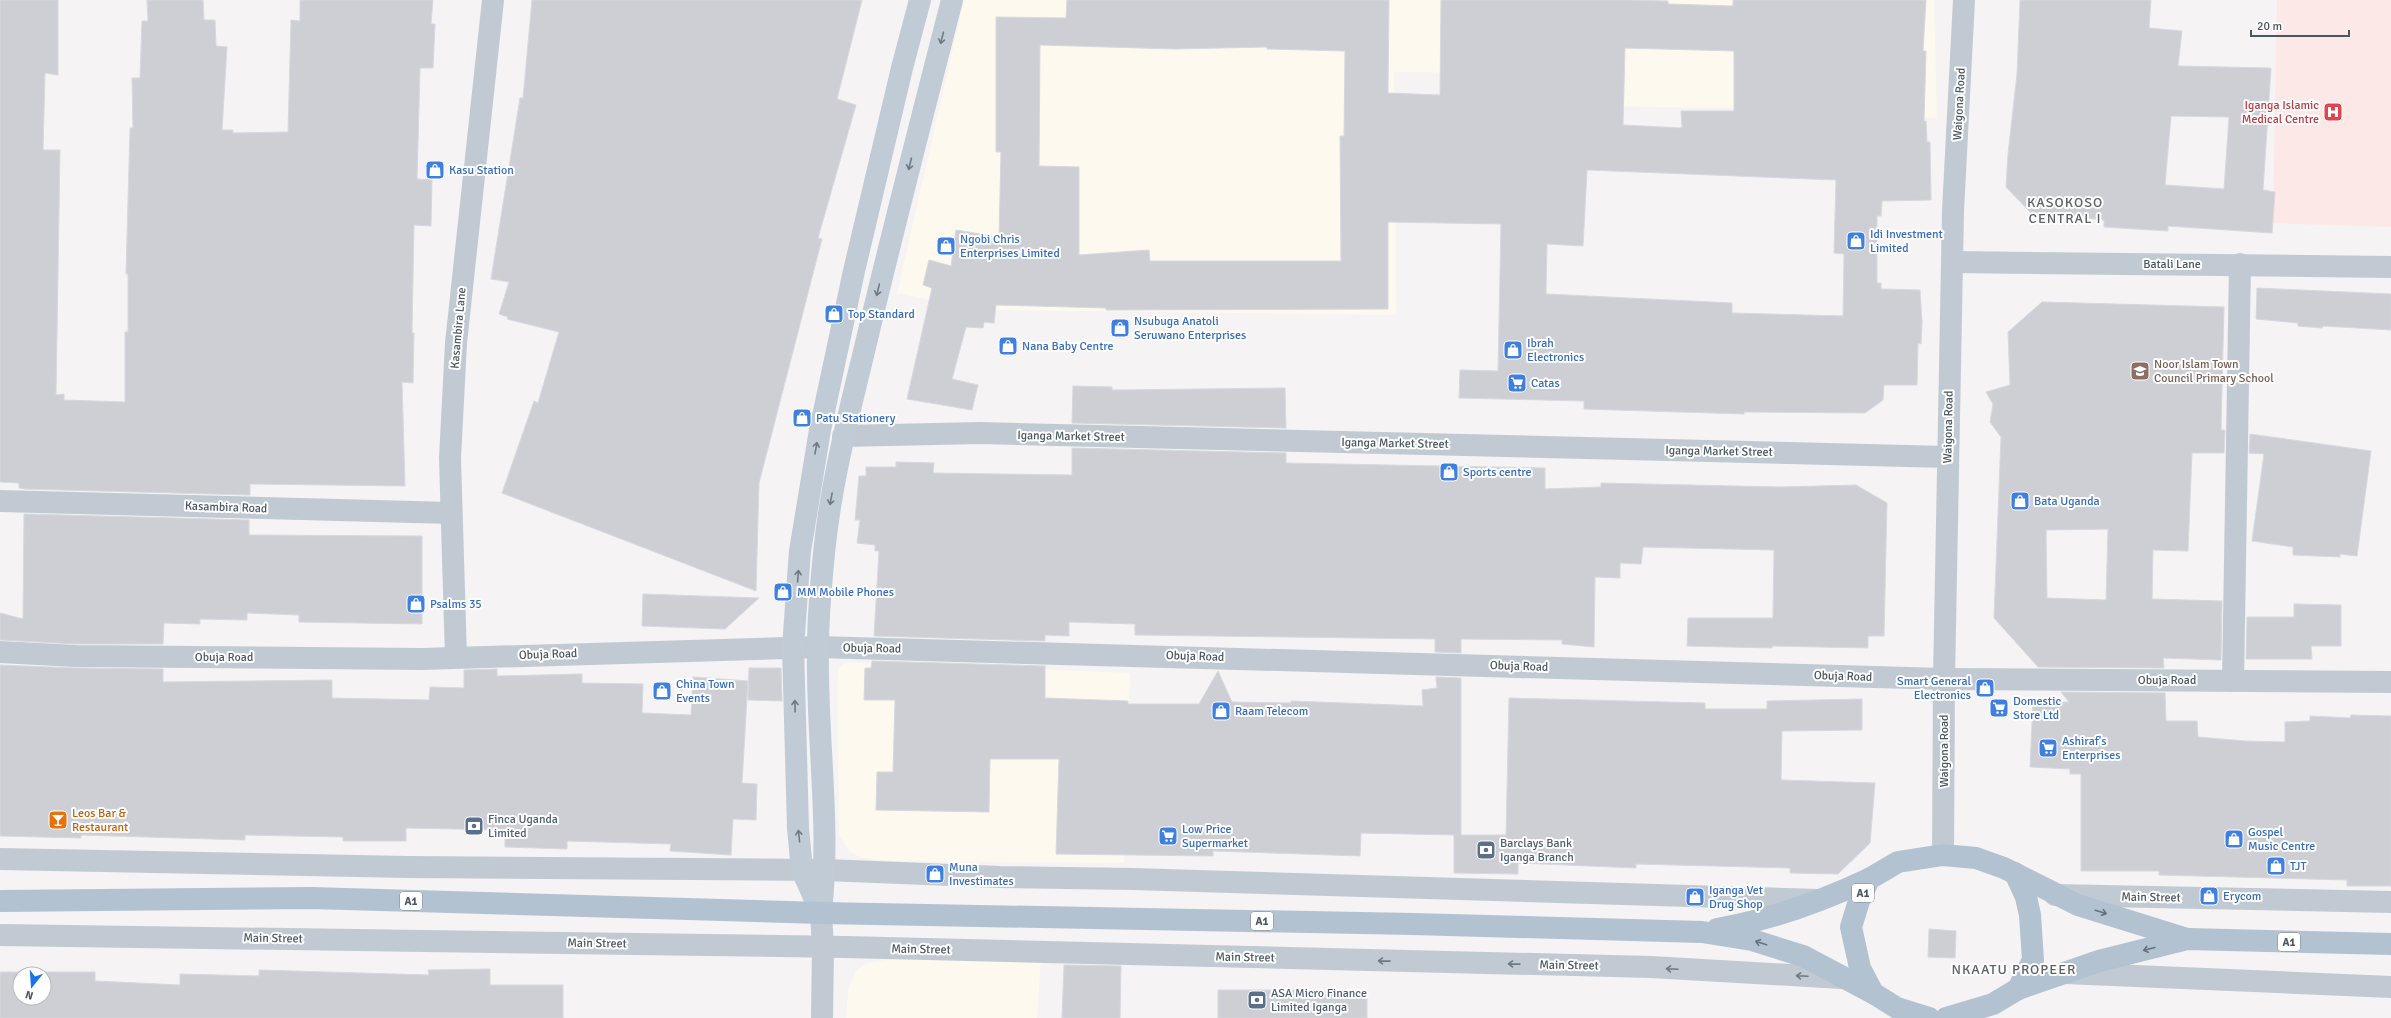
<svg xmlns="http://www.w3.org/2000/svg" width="2391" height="1018" viewBox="0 0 2391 1018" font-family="Signika,sans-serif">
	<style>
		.commercial { fill: #fdf9ef }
		.medical { fill: #fce8e6 }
		.building { fill: #cdcfd5; stroke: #d7d9de; fill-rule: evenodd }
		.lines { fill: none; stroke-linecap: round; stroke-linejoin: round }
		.street { stroke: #c1cad2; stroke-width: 22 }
		.secondary { stroke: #c1cbd6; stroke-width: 22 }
		.primary { stroke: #b3c2d1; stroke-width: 22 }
		.oneway { stroke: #6e7984 }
		.oneway2 { stroke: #64717d }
		.oneway3 { stroke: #6e7983 }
		.labels { text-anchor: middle; stroke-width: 4; stroke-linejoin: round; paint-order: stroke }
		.shield { fill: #fff; stroke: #808990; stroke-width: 1 }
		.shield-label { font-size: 11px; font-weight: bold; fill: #4a5661 }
		.street-label { font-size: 12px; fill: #4a5661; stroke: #fff }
		.health-label { font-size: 12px; fill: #be3a42; stroke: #fff; text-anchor: end }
		.shop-label { font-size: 12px; fill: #366cbe; stroke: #fff; text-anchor: start }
		.education-label { font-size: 12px; fill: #785e54; stroke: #fff; text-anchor: start }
		.food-label { font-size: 12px; fill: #c56008; stroke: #fff; text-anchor: start }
		.service-label { font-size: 12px; fill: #4e5e75; stroke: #fff; text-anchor: start }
		.quarter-label { font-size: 14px; letter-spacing: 1px; fill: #5f6368; stroke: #fff }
	</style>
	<rect width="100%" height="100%" fill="#f5f3f3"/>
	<g class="commercial">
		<polygon points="964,0 1934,0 1937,118 1775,109 1602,106 1484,73 1394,72 1396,315 995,310 961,307 897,293"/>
		<polygon points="846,662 1130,673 1124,863 891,861 862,858 849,851 839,835 838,669"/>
		<polygon points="892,959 1041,960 1037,1018 846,1018 848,990 856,971 867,963"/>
	</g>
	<polygon class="medical" points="2277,0 2391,0 2391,227 2273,223"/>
	<g class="building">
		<polygon points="0,0 58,0 58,75 45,73 43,150 60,150 56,395 64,394 64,400 125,402 125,332 128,332 128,274 126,274 130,128 133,128 132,78 140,78 142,21 148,21 147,0 203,0 204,20 215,20 216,46 227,47 222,130 233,130 233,133 288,132 291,20 300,21 300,0 433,0 431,24 435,24 433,68 420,68 417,179 432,180 431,226 414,225 412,333 414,333 413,383 402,382 405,486 250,484 250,495 25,489 19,488 19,483 0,482"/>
		<polygon points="532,0 862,0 837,99 856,105 818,238 822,239 759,483 756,591 502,493 534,401 538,403 559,332 507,319 508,317 499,314 509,282 491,279 520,98 523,98"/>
		<path d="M1067,0H1389L1388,93L1440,95L1441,0H1630L1668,1V4L1733,6V0H1926L1923,51H1926L1924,121H1926L1927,142H1930L1931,200L1882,201L1881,216H1877V283H1881V289L1920,290L1922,322L1921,344L1918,343L1917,385H1884L1883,400L1865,413L1744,412V414L1584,409V401L1459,398L1460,370L1498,371L1501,224L1388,222V309L1106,310V308L996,305L994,323L984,322L983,328L966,327L952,379L978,385L972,410L907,399L932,288L923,285L929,260L951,266L956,230L999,237L1001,152H996V17L1066,18ZM1040,45L1174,49L1267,47V49L1345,51L1344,136H1340L1341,261H1150L1149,250L1079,255V167L1039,166ZM1625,48L1734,51V111H1681L1682,128L1623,125ZM1587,170L1836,180L1834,253L1844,254L1843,316L1732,313V303L1546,294L1547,244L1583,246Z"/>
		<path d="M2020,0H2151L2149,28L2182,31L2178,66L2271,68L2263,190L2275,192L2272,233L2168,226V231L2104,227V220L2031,213L2006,187L2008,154L2017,74ZM2171,116L2229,117L2224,189L2165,185Z"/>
		<polygon points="2257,288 2391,294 2391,330 2323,326 2322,328 2298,326 2298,323 2256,319"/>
		<path d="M2042,302L2224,307L2221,430H2225L2224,453H2192L2188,551L2153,550L2152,599L2222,601L2221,660L2163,658L2164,668L2038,667L1994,618L2001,437L1990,422L1993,404L1986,392L2010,385L2008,332ZM2108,529L2106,600L2047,598L2046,530Z"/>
		<polygon points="1073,386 1112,387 1112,390 1285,388 1286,428 1072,423"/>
		<polygon points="2250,434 2371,451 2357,556 2340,554 2340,557 2293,555 2293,547 2252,541 2264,454 2249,453"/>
		<polygon points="1072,448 1286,453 1286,463 1545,468 1545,489 1601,487 1601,483 1781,487 1856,485 1887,503 1884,636 1868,636 1868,648 1772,646 1772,648 1687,646 1688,618 1773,618 1774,550 1643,547 1641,564 1620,563 1620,578 1595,577 1594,647 1562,644 1562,640 1461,639 1461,653 1435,652 1435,639 1135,635 1135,624 1069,622 1069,636 1045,635 1045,641 874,636 879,551 875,551 875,545 857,543 860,520 855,520 859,476 866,476 866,467 896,467 896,462 934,463 933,473 1072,475"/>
		<polygon points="24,514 249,520 249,535 422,536 422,624 299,622 299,615 247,613 247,620 200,619 200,624 164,623 163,644 75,644 0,640 0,613 23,619"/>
		<polygon points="643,594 759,598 725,629 642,626"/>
		<polygon points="2294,604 2341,605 2341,646 2311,646 2312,659 2246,659 2247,617 2294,617"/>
		<polygon points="872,661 1045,666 1045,698 1128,701 1128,704 1199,704 1218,671 1232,702 1291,703 1291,701 1423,706 1422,690 1437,688 1436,677 1461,678 1461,835 1506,835 1509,698 1705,703 1705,709 1767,709 1767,701 1862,699 1862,730 1782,731 1781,780 1875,783 1870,843 1838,874 1790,873 1790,868 1636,864 1636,868 1518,863 1518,874 1454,873 1454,835 1361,833 1360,856 1213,851 1213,856 1056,854 1059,759 990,759 989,812 876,810 877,772 893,772 895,700 864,700 865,668 871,668"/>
		<polygon points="0,665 75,668 163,669 163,682 332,680 332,698 429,700 430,687 464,688 464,670 497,669 497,676 582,674 582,683 643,684 642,713 691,715 693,677 748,681 742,783 757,784 756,820 733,819 731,855 670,851 671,844 567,841 567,849 505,847 505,830 406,828 406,841 343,841 343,837 245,835 245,840 81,835 81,838 0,836"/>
		<polygon points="749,668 781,668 782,701 748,700"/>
		<polygon points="2061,692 2165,693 2166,721 2197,721 2198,737 2245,741 2285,742 2285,722 2310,721 2310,716 2350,718 2351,715 2391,716 2391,886 2347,886 2347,880 2159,875 2159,871 2081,871 2081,774 2070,774 2070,769 2030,767 2033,702 2069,702"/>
		<polygon points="1929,929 1956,931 1955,958 1928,957"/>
		<polygon points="1064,965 1121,966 1120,1018 1062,1018"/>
		<path d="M490,969V985H563V1018H0V972H95V981L180,985V974L259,976V970L429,975L428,970ZM20,974H44V998H20Z"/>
		<polygon points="1218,990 1322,990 1322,992 1367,993 1367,1018 1218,1018"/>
	</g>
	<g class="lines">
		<g class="street">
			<polyline points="1953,262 2391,267"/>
			<polyline points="843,436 980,433 1947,457"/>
			<polyline points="0,501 451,513"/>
			<polyline points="0,652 75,656 422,659 818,647 1944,679 2391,682"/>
			<polyline points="456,657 450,458 456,343 493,0"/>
			<polyline points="2233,681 2240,264"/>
			<polyline points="1943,855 1944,679 1953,211 1964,0"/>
			<polyline points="0,859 408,867 826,870 1000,877 1133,879 1818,900"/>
			<polyline points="2055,895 2391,902"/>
			<polyline points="821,913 823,947 822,1018"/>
			<polyline points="0,935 845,947 1651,967 1841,978"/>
			<polyline points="2065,973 2391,987"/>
		</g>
		<g class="secondary">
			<path d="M821,911C831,823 816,735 818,646C818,615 821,584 824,553C831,481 850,410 867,339C894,225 923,113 952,0"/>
			<polyline points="821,913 802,870 798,828 793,647 800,551 820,430 854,271 902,68 920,0"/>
		</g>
		<g class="primary">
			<polyline points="0,901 311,898 821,913 1413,924 1702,932 1752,940 1803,956 1873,993"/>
			<path d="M1717,929C1770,920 1820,902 1869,879"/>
			<polyline points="2018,989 2099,961 2187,939 2391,944"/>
			<polyline points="1929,1018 1897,1008 1873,993 1860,968 1851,927 1859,901 1869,879 1898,862 1943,855 1976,858 2004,868 2078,905 2187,939"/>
			<polyline points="1946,1018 1993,1004 2018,989 2033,960 2030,915 2026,897 2015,873"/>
		</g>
	</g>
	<defs><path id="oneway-shaft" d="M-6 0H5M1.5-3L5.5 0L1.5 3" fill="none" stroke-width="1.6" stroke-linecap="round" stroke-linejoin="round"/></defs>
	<g class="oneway">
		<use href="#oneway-shaft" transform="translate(942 38) rotate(104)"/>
		<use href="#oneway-shaft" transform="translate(910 164) rotate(104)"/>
		<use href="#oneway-shaft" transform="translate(878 290) rotate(103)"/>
		<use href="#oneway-shaft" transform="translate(816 448) rotate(-80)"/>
		<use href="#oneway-shaft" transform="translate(831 499) rotate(101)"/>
		<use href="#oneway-shaft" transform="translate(798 576) rotate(-86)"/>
		<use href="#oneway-shaft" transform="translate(795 706) rotate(-91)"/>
		<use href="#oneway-shaft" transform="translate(799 836) rotate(-96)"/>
	</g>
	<g class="oneway2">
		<use href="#oneway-shaft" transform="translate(2101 912) rotate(18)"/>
		<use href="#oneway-shaft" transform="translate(1761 943) rotate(-162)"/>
		<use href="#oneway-shaft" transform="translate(2149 949) rotate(166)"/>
	</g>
	<g class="oneway3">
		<use href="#oneway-shaft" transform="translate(1384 961) rotate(-179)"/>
		<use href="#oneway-shaft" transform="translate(1514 964) rotate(-179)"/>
		<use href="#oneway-shaft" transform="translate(1672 969) rotate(-177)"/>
		<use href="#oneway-shaft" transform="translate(1802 976) rotate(-177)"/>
	</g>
	<defs>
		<symbol id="hospital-square" viewBox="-11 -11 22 22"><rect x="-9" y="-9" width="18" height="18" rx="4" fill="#e0444e" stroke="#fff"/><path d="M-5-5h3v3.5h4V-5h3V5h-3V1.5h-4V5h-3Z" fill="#fff"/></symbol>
		<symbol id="shop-square" viewBox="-11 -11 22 22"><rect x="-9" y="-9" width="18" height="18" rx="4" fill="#3f7fe0" stroke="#fff"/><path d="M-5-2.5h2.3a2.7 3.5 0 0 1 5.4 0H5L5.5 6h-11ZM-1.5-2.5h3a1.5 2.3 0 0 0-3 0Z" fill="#fff"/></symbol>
		<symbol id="school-square" viewBox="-11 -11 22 22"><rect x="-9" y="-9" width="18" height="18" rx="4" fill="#8d6e63" stroke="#fff"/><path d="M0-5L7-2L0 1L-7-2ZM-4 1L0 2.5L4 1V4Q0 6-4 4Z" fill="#fff"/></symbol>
		<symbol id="supermarket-square" viewBox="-11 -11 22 22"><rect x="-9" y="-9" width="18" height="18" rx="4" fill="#3f7fe0" stroke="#fff"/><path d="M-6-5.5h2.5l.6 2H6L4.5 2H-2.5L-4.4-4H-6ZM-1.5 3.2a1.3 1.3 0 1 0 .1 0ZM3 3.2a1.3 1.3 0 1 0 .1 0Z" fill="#fff"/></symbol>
		<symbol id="bar-square" viewBox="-11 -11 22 22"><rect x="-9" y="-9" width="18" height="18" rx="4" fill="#e8710a" stroke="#fff"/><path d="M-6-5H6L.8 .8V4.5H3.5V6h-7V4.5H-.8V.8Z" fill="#fff"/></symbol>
		<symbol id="bank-square" viewBox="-11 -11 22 22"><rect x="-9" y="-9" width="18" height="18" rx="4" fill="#5c6f8a" stroke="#fff"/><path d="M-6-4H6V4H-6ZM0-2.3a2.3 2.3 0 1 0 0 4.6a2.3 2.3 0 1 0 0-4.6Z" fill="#fff"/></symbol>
	</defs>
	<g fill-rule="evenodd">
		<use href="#hospital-square" x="2322" y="101" width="22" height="22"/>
		<use href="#shop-square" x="424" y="159" width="22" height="22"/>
		<use href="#shop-square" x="1845" y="230" width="22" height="22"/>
		<use href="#shop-square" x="935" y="235" width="22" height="22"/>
		<use href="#shop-square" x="823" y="303" width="22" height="22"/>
		<use href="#shop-square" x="1109" y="317" width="22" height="22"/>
		<use href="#shop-square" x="997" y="335" width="22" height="22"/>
		<use href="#shop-square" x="1502" y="339" width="22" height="22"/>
		<use href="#school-square" x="2129" y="360" width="22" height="22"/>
		<use href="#supermarket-square" x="1506" y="372" width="22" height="22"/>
		<use href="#shop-square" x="791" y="407" width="22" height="22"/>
		<use href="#shop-square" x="1438" y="461" width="22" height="22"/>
		<use href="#shop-square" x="2009" y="490" width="22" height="22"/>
		<use href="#shop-square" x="772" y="581" width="22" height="22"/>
		<use href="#shop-square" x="405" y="593" width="22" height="22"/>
		<use href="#shop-square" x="1974" y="677" width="22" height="22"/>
		<use href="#shop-square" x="651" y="680" width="22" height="22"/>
		<use href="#supermarket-square" x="1988" y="697" width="22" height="22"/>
		<use href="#shop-square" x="1210" y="700" width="22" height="22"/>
		<use href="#supermarket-square" x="2037" y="737" width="22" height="22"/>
		<use href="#bar-square" x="47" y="809" width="22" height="22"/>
		<use href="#bank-square" x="463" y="815" width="22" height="22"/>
		<use href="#supermarket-square" x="1157" y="825" width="22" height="22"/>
		<use href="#shop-square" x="2223" y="828" width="22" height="22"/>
		<use href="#bank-square" x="1475" y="839" width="22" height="22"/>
		<use href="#shop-square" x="2265" y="855" width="22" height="22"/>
		<use href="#shop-square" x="924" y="863" width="22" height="22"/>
		<use href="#shop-square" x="2198" y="885" width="22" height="22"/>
		<use href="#shop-square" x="1684" y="886" width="22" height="22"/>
		<use href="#bank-square" x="1246" y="989" width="22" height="22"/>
	</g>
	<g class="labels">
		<g class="shield">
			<rect x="1852" y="884" width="22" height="18" rx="3"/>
			<rect x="400" y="892" width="22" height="18" rx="3"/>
			<rect x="1251" y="912" width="22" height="18" rx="3"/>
			<rect x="2278" y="933" width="22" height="18" rx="3"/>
		</g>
		<g class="shield-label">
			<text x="1863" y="897">A1</text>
			<text x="411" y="905">A1</text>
			<text x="1262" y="925">A1</text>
			<text x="2289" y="946">A1</text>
		</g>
		<g class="street-label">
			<text transform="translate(1959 104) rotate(-87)" y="4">Waigona Road</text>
			<text x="2172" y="268">Batali Lane</text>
			<text transform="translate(458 328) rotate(-85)" y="4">Kasambira Lane</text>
			<text transform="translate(1948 427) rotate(-89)" y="4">Waigona Road</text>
			<text transform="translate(1071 436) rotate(1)" y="4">Iganga Market Street</text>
			<text transform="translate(1395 443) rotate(1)" y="4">Iganga Market Street</text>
			<text transform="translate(1719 451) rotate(1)" y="4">Iganga Market Street</text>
			<text transform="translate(226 507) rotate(2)" y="4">Kasambira Road</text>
			<text transform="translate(872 648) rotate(1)" y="4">Obuja Road</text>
			<text transform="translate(548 654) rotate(-2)" y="4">Obuja Road</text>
			<text transform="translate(1195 656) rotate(2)" y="4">Obuja Road</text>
			<text x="224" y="661">Obuja Road</text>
			<text transform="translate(1519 666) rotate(2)" y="4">Obuja Road</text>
			<text transform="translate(1843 676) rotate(2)" y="4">Obuja Road</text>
			<text x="2167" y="684">Obuja Road</text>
			<text transform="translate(1944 751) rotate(-90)" y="4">Waigona Road</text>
			<text transform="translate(2151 897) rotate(1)" y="4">Main Street</text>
			<text transform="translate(273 938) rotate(1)" y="4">Main Street</text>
			<text transform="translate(597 943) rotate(1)" y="4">Main Street</text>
			<text transform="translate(921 949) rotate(1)" y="4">Main Street</text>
			<text transform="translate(1245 957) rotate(1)" y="4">Main Street</text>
			<text transform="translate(1569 965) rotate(1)" y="4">Main Street</text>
		</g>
		<g class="health-label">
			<text x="2319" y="109">Iganga Islamic<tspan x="2319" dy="14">Medical Centre</tspan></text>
		</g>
		<g class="shop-label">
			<text x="449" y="174">Kasu Station</text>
			<text x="1870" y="238">Idi Investment<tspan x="1870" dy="14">Limited</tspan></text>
			<text x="960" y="243">Ngobi Chris<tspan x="960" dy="14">Enterprises Limited</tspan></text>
			<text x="848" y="318">Top Standard</text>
			<text x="1134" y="325">Nsubuga Anatoli<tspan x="1134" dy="14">Seruwano Enterprises</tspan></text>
			<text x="1527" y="347">Ibrah<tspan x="1527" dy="14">Electronics</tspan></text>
			<text x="1022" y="350">Nana Baby Centre</text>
			<text x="1531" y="387">Catas</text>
			<text x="816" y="422">Patu Stationery</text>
			<text x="1463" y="476">Sports centre</text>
			<text x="2034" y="505">Bata Uganda</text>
			<text x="797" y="596">MM Mobile Phones</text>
			<text x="430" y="608">Psalms 35</text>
			<text x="1971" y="685" text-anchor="end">Smart General<tspan x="1971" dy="14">Electronics</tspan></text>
			<text x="676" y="688">China Town<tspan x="676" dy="14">Events</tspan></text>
			<text x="2013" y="705">Domestic<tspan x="2013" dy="14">Store Ltd</tspan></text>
			<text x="1235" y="715">Raam Telecom</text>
			<text x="2062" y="745">Ashiraf's<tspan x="2062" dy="14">Enterprises</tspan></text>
			<text x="1182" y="833">Low Price<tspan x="1182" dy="14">Supermarket</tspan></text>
			<text x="2248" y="836">Gospel<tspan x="2248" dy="14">Music Centre</tspan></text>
			<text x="2290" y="870">TJT</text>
			<text x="949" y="871">Muna<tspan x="949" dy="14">Investimates</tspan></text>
			<text x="1709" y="894">Iganga Vet<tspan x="1709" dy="14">Drug Shop</tspan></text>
			<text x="2223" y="900">Erycom</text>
		</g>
		<g class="education-label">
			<text x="2154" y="368">Noor Islam Town<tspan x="2154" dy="14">Council Primary School</tspan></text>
		</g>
		<g class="food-label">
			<text x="72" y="817">Leos Bar &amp;<tspan x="72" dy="14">Restaurant</tspan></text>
		</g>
		<g class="service-label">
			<text x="488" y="823">Finca Uganda<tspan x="488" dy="14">Limited</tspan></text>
			<text x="1500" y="847">Barclays Bank<tspan x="1500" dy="14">Iganga Branch</tspan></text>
			<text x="1271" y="997">ASA Micro Finance<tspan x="1271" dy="14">Limited Iganga</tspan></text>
		</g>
		<g class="quarter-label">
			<text x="2065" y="207">KASOKOSO<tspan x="2065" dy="16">CENTRAL I</tspan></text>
			<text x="2014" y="974">NKAATU PROPEER</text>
		</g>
	</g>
	<g transform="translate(32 986) rotate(197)"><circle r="19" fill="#ffffff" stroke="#b7bbc0"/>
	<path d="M0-3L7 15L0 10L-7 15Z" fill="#1a73e8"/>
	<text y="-6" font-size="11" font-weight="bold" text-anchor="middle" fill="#4a5661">N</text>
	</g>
	<path d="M2251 30v6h98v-6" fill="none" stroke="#4a5661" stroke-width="2"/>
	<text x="2257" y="30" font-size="12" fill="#4a5661" stroke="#ffffff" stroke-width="3" paint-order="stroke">20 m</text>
</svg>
